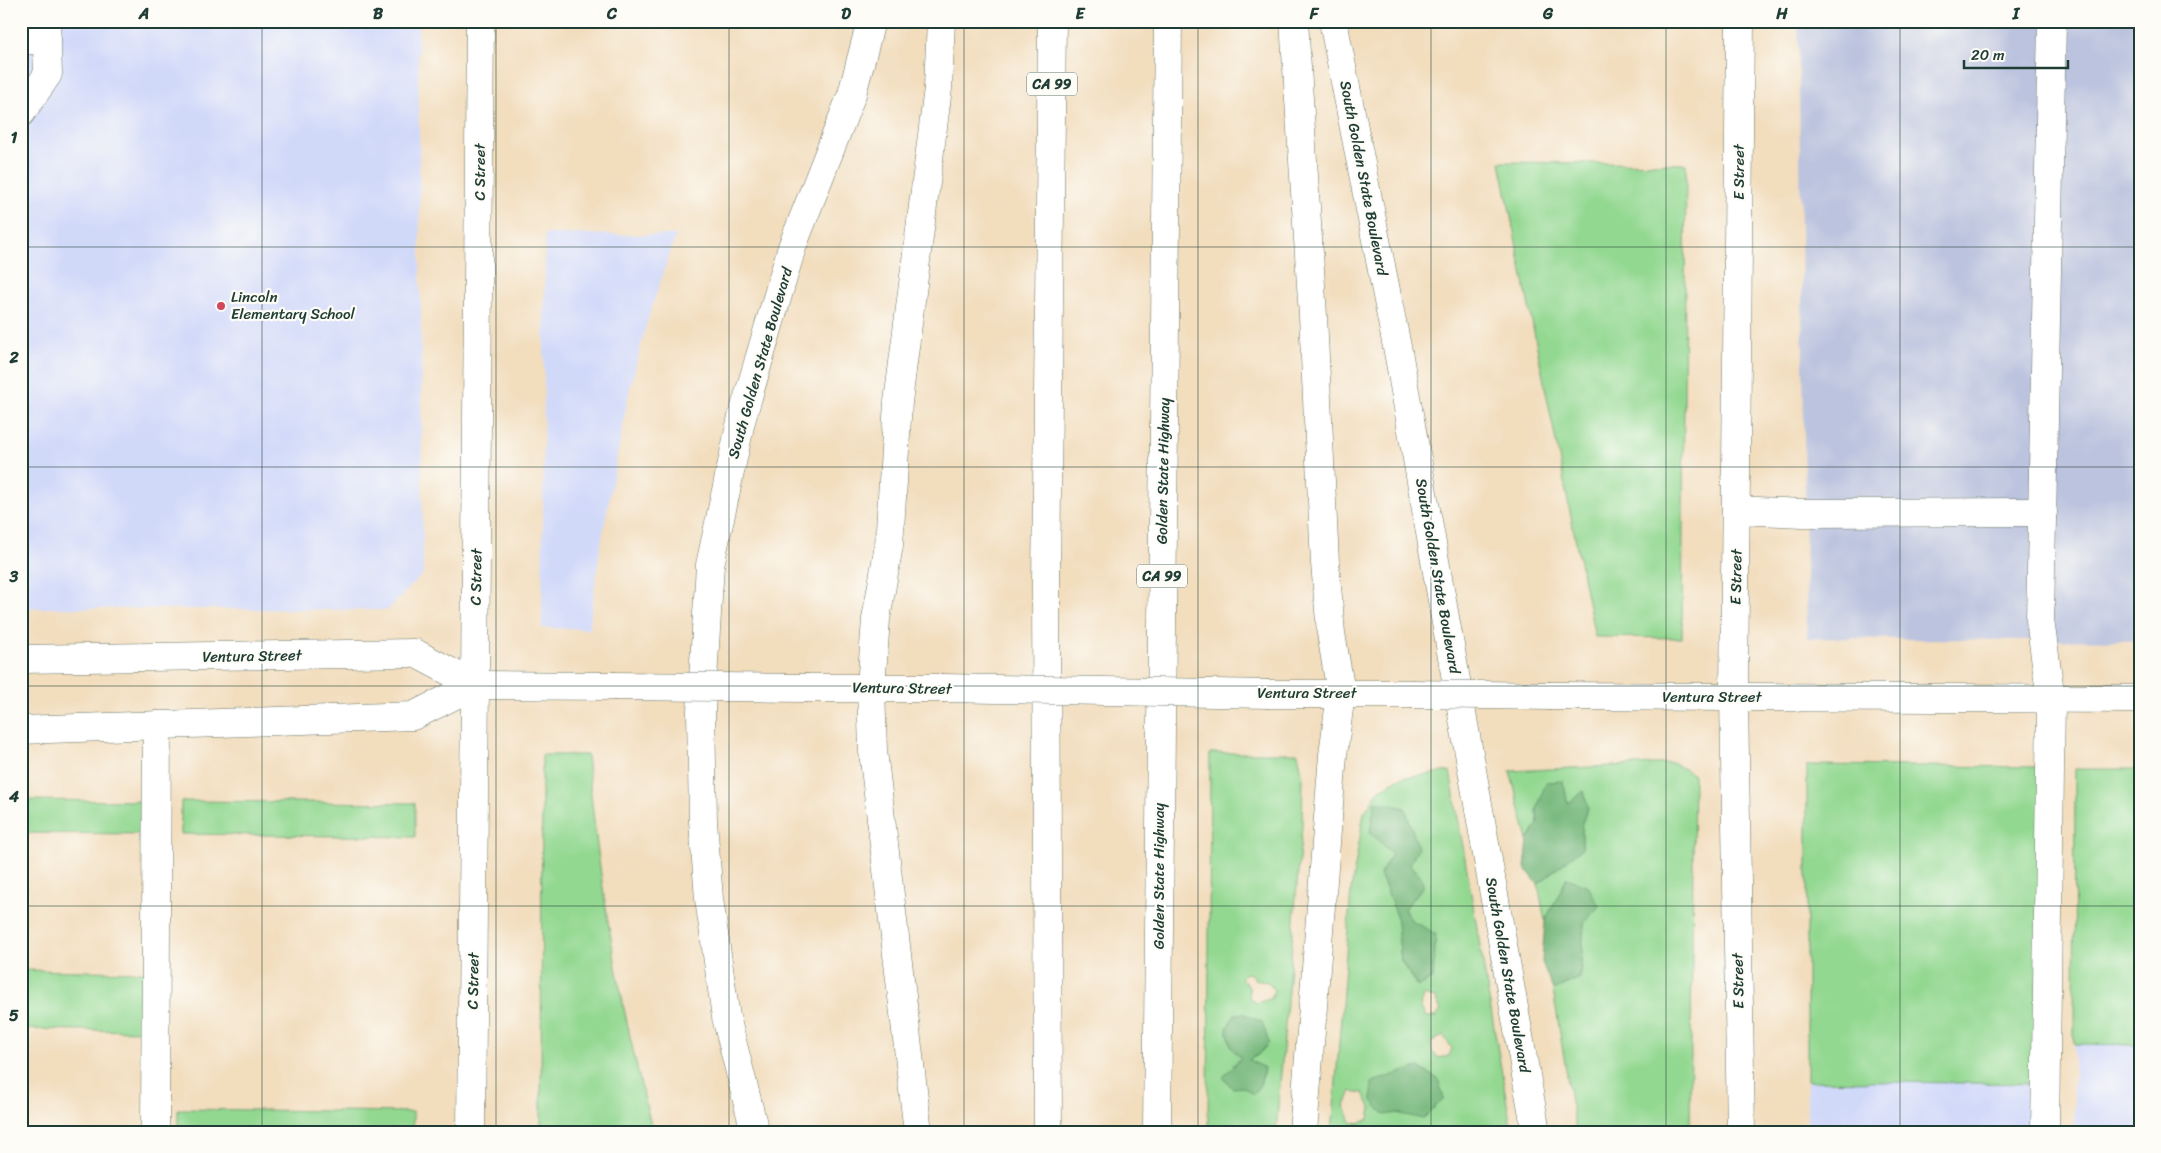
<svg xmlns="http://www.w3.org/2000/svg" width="2161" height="1153" viewBox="0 0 2161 1153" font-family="Sriracha,sans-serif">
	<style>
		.built { fill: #d1d9f9 }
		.industrial { fill: #bbc3de }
		.green { fill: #93d891; stroke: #598a62; fill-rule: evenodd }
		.forest { fill: #76b87b; stroke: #4a7a58 }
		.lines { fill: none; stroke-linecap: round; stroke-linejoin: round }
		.minor-casing { stroke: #697564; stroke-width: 29 }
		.major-casing { stroke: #697564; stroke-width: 29 }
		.highway-casing { stroke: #697564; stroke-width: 29 }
		.minor { stroke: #fff; stroke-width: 28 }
		.major { stroke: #fff; stroke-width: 28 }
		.highway { stroke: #fff; stroke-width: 28 }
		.major-bridge-casing { stroke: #697564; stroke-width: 29; stroke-linecap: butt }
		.major-bridge { stroke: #fff; stroke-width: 28 }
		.grid { fill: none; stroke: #1f3d34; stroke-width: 1; stroke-opacity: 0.55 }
		.poi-dot { fill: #d1495b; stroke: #fdfcf7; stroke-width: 2 }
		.labels { text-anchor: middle; stroke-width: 4.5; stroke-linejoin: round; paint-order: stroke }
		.shield { fill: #fdfcf7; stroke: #62766e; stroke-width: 1 }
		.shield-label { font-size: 14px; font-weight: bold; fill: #1f3d34 }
		.street-label { font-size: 15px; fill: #1f3d34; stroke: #fdfcf7 }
		.poi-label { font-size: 15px; fill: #1f3d34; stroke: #fdfcf7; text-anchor: start }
		.neatline { fill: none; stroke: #1f3d34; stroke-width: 2 }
		.grid-label { font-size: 16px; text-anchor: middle; font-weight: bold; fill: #1f3d34 }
	</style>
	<rect width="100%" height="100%" fill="#fdfcf7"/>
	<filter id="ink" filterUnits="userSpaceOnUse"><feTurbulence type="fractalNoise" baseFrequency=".02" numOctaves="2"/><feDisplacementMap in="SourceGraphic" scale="10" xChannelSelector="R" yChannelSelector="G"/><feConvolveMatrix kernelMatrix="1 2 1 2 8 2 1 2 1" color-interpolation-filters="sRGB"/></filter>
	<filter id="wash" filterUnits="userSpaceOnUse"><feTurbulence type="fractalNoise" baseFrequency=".0096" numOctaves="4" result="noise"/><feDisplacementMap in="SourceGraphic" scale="20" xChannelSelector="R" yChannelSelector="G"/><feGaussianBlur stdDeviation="1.12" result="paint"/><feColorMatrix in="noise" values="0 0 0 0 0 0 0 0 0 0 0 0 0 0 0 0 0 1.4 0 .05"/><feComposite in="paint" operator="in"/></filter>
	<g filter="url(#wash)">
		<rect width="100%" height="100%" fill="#f2ddbd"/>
		<g class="built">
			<polygon points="21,21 418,21 423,574 388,610 21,608"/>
			<polygon points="545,234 676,235 647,322 629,392 600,549 589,629 542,628"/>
			<polygon points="2074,1044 2140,1045 2140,1132 2074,1132"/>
			<polygon points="1807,1081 2044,1084 2043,1132 1807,1132"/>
		</g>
		<polygon class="industrial" points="1798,21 2140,21 2140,641 1807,638"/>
		<g class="green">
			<polygon points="1500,162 1686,164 1682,638 1595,637"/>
			<path d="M1210,753H1298L1303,778L1302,826L1276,1132H1208ZM1246,972L1254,976V979L1268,982L1274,990L1272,998L1257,1003L1249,997V986L1241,979ZM1235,1014L1248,1060L1264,1068L1260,1085L1243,1087L1233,1065L1241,1058L1231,1047L1227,1028Z"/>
			<path d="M542,755H587C599,883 620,1008 653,1132H541Z"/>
			<polygon points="1674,763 1694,775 1690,1132 1576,1132 1553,990 1580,978 1584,923 1567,878 1545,921 1538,884 1582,848 1582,823 1588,807 1568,803 1537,809 1538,824 1528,840 1510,771"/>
			<polygon points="1807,765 2043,767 2044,1084 1807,1081"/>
			<polygon points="2075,769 2140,769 2140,1045 2074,1044"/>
			<path d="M1450,771L1512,1132H1433L1429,1129L1426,1132H1332L1351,890L1364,813L1379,790L1400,778ZM1392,854C1407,862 1421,869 1423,887L1404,909L1412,921L1401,961L1396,913L1380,874ZM1423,995L1435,998L1441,1010L1436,1017H1426L1421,1008ZM1443,1036L1452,1048L1449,1056L1439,1058L1432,1052L1431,1042ZM1417,1067L1423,1118L1397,1113L1404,1072ZM1351,1091L1363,1093L1371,1109L1369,1119L1359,1124L1351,1122L1345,1106Z"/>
			<polygon points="21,800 149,801 149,834 21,833"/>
			<polygon points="181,801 415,803 415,837 181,834"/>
			<polygon points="21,970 148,972 147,1031 21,1029"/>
			<polygon points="178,1109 413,1112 413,1132 178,1132"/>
		</g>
		<g class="forest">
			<polygon points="1563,781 1568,803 1584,791 1588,807 1582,823 1582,848 1538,884 1525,868 1528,840 1538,824 1537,809 1546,782"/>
			<polygon points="1375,801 1405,808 1418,848 1410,864 1422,878 1423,887 1404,909 1412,921 1436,934 1433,978 1418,987 1401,961 1396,913 1380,874 1392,854 1370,832"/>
			<polygon points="1567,878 1588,886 1599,906 1584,923 1580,978 1553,990 1542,962 1545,921"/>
			<polygon points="1235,1014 1245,1014 1262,1022 1269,1043 1258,1055 1249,1060 1264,1068 1260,1085 1253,1094 1243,1087 1232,1088 1223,1077 1241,1058 1231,1047 1227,1028"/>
			<polygon points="1418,1067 1438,1079 1444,1098 1423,1119 1397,1113 1385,1115 1372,1101 1372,1082"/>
		</g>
	</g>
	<g filter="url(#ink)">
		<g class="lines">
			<defs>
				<g id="minor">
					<polyline points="1740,21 1734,697 1741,1132"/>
					<polyline points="21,40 47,40"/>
					<polyline points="21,113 48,74 46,21"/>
					<polyline points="1736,510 1803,513 2043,512"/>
					<polyline points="475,685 480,21"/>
					<polyline points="155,1132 157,725"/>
					<polyline points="2045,1132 2051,699 2040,620 2052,21"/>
				</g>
				<g id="major">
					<polyline points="21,659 415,653 475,685"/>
					<polyline points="808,688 941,688"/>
					<polyline points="1269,694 1411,694"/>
					<polyline points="1551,696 2140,699"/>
					<polyline points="21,730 413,716 475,685 613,686"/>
					<polyline points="471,1132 475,685"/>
				</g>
				<g id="highway">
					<polyline points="1294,21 1313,316 1325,563 1331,633 1341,693 1333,755 1303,1132"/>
					<polyline points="1333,21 1399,357 1536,1132"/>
					<polyline points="755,1132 726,1017 709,899 703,821 701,711 710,565 741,421 792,247 852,94 871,21"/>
					<polyline points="918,1132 873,751 871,687 876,619 889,545 898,402 938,88 941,21"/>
					<polyline points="1048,1132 1046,584 1052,21"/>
					<polyline points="1157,1132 1168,21"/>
				</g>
			</defs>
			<use href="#minor" class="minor-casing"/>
			<use href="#major" class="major-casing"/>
			<use href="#highway" class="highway-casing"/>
			<use href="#minor" class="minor"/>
			<use href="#major" class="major"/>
			<use href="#highway" class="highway"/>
			<defs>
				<g id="major-bridge">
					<polyline points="613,686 808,688"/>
					<polyline points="941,688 1269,694"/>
					<polyline points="1411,694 1551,696"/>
				</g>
			</defs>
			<use href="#major-bridge" class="major-bridge-casing"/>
			<use href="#major-bridge" class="major-bridge"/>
		</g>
	</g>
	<path class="grid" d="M262,21V1132M496,21V1132M729,21V1132M964,21V1132M1198,21V1132M1431,21V1132M1666,21V1132M1900,21V1132M21,247H2140M21,467H2140M21,686H2140M21,906H2140"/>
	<circle class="poi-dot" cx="221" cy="306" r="5"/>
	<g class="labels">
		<g class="shield">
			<rect x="1027" y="72.5" width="50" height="23" rx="4"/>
			<rect x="1137" y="564.5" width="50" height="23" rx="4"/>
		</g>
		<g class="shield-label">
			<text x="1052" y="89">CA 99</text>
			<text x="1162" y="581">CA 99</text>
		</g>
		<g class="street-label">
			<text transform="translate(480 172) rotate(-90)" y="5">C Street</text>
			<text transform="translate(1739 172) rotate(-90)" y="5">E Street</text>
			<text transform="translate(1364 178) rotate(79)" y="5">South Golden State Boulevard</text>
			<text transform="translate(760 363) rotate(-74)" y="5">South Golden State Boulevard</text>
			<text transform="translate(1163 471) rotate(-89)" y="5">Golden State Highway</text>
			<text transform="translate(1438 576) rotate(80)" y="5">South Golden State Boulevard</text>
			<text transform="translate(476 577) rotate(-89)" y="5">C Street</text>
			<text transform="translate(1736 577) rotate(-89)" y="5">E Street</text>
			<text transform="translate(252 656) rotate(-1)" y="5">Ventura Street</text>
			<text transform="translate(902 688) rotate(1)" y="5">Ventura Street</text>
			<text x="1307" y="698">Ventura Street</text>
			<text x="1712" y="702">Ventura Street</text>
			<text transform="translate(1159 876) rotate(-90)" y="5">Golden State Highway</text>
			<text transform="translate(1508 975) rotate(80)" y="5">South Golden State Boulevard</text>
			<text transform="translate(473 981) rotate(-89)" y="5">C Street</text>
			<text transform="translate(1738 981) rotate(-91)" y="5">E Street</text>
		</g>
		<g class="poi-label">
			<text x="231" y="302">Lincoln<tspan x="231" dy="17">Elementary School</tspan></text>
		</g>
	</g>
	<rect width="2161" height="1153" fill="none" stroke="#fdfcf7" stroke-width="55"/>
	<path d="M1964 60v8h104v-8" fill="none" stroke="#1f3d34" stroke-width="2.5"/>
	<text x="1971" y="60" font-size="15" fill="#1f3d34" stroke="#fdfcf7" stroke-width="4" paint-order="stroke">20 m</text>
	<rect x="28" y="28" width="2106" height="1098" class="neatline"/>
	<g class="grid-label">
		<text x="144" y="19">A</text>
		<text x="378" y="19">B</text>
		<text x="612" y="19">C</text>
		<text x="846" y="19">D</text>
		<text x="1080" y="19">E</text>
		<text x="1314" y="19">F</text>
		<text x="1548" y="19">G</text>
		<text x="1782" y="19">H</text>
		<text x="2016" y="19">I</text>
		<text x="14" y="143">1</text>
		<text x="14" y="363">2</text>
		<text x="14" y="582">3</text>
		<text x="14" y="802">4</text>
		<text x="14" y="1021">5</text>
	</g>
</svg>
